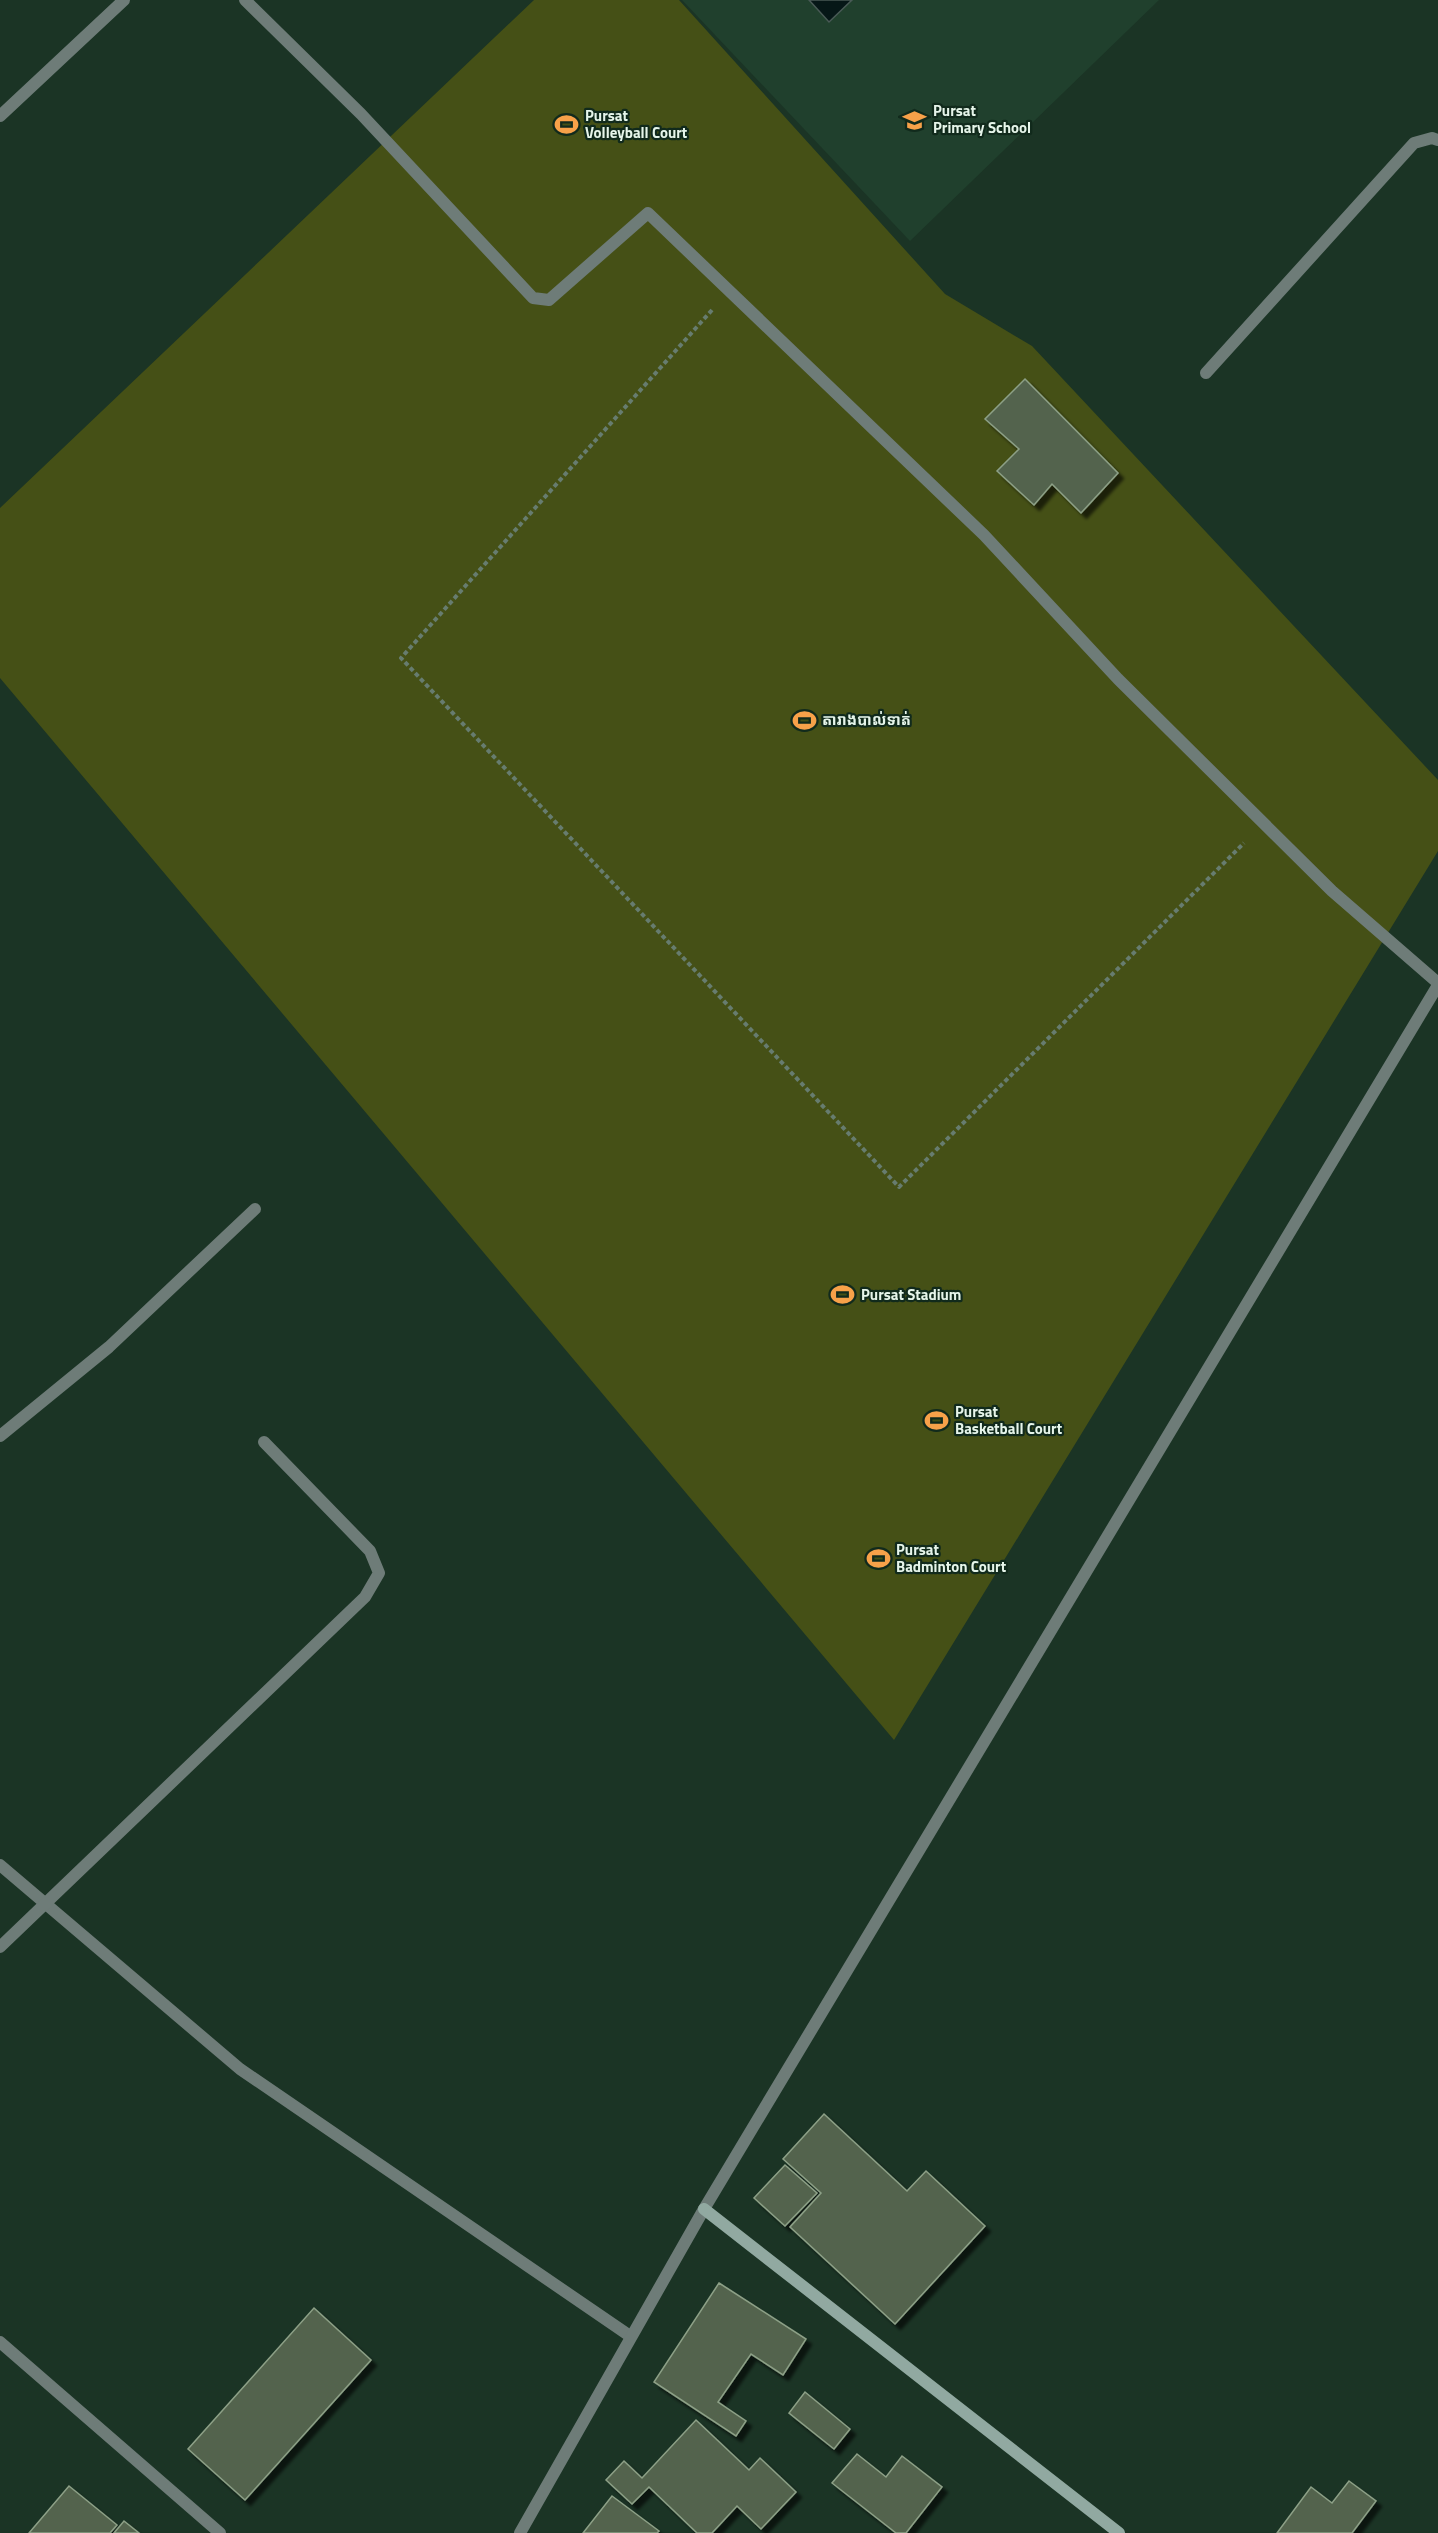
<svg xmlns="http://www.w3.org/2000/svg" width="1438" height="2533" viewBox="0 0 1438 2533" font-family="'Titillium Web','Noto Sans Khmer',sans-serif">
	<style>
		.built { fill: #20402d }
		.green { fill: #455016 }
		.water { fill: #061717; stroke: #495a56; stroke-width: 1.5 }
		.building { fill: #53644d; stroke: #8da087; stroke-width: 1.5; filter: url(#shadow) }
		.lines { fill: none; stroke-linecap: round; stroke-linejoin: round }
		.path { stroke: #677c6f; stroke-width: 4; stroke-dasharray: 4.5 3; stroke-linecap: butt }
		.minor { stroke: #6e7c78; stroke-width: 12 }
		.tertiary { stroke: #6e7c78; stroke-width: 12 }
		.secondary { stroke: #91a9a1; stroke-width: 12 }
		.labels { text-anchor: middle; stroke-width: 4.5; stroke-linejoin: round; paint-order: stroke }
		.poi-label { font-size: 15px; font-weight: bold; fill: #e6f5ea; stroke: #112a1c; text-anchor: start }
	</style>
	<defs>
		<filter id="shadow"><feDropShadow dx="5.5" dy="5.5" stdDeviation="1.5" flood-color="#0009"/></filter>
	</defs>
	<rect width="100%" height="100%" fill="#1b3425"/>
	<polygon class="built" points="682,0 1159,0 910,241"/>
	<polygon class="green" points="534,0 679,0 945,294 1032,346 1438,780 1438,851 894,1740 0,678 0,508"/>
	<polygon class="water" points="809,0 852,0 829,22"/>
	<g class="building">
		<polygon points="1025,379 1118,473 1081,513 1052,484 1034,505 997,471 1019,449 985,419"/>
		<polygon points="824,2114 907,2191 926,2171 985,2226 895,2324 790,2227 821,2193 783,2159"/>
		<polygon points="785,2165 817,2193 785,2226 754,2198"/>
		<polygon points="719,2283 806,2339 783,2375 751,2354 718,2402 746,2421 736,2436 654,2382"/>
		<polygon points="314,2308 371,2360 245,2500 188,2449"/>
		<polygon points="805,2392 850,2429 834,2449 789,2413"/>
		<polygon points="696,2420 749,2470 760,2458 796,2492 761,2529 737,2506 712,2533 697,2533 649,2487 632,2504 606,2480 624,2461 642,2478"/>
		<polygon points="857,2454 886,2477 902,2456 942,2487 906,2533 896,2533 832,2483"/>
		<polygon points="1349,2481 1376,2501 1352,2533 1277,2533 1311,2487 1332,2503"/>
		<polygon points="69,2486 117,2525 110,2533 29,2533"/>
		<polygon points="612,2496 659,2531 657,2533 583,2533"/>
		<polygon points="124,2521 139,2533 114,2533"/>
	</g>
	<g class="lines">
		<polyline class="path" points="712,310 401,658 899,1187 1244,843"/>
		<g class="minor">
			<polyline points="245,0 361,114 533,298 549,300 648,213 984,535 1118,679 1332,891 1438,983"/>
			<polyline points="0,116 124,0"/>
			<polyline points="1206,373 1414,143 1432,138 1438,140"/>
			<polyline points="0,1436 109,1347 255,1209"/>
			<polyline points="0,1865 240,2069 630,2336"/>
			<polyline points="0,1947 365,1597 379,1573 370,1551 264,1442"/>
		</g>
		<g class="tertiary">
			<polyline points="0,2342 220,2533"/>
			<polyline points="520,2533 704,2209 1438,985"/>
		</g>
		<polyline class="secondary" points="704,2209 1119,2533"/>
	</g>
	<defs>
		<symbol id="school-bare" viewBox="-9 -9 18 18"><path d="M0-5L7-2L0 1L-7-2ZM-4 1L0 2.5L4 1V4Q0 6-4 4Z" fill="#f7a149" stroke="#112a1c" stroke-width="2.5" paint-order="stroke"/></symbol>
		<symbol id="stadium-bare" viewBox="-9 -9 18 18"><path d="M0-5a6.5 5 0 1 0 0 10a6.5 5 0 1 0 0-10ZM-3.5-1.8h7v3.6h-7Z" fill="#f7a149" stroke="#112a1c" stroke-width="2.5" paint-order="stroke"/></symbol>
	</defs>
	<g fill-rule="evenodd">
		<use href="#school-bare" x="898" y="104" width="33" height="33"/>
		<use href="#stadium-bare" x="550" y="108" width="33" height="33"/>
		<use href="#stadium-bare" x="788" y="704" width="33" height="33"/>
		<use href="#stadium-bare" x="826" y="1278" width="33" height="33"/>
		<use href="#stadium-bare" x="920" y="1404" width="33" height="33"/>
		<use href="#stadium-bare" x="862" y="1542" width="33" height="33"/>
	</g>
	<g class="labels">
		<g class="poi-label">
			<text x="933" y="116">Pursat<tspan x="933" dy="17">Primary School</tspan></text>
			<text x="585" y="121">Pursat<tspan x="585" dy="17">Volleyball Court</tspan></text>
			<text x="822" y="725">តារាងបាល់ទាត់</text>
			<text x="861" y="1300">Pursat Stadium</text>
			<text x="955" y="1417">Pursat<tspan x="955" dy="17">Basketball Court</tspan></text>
			<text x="896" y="1555">Pursat<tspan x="896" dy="17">Badminton Court</tspan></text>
		</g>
	</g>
</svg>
